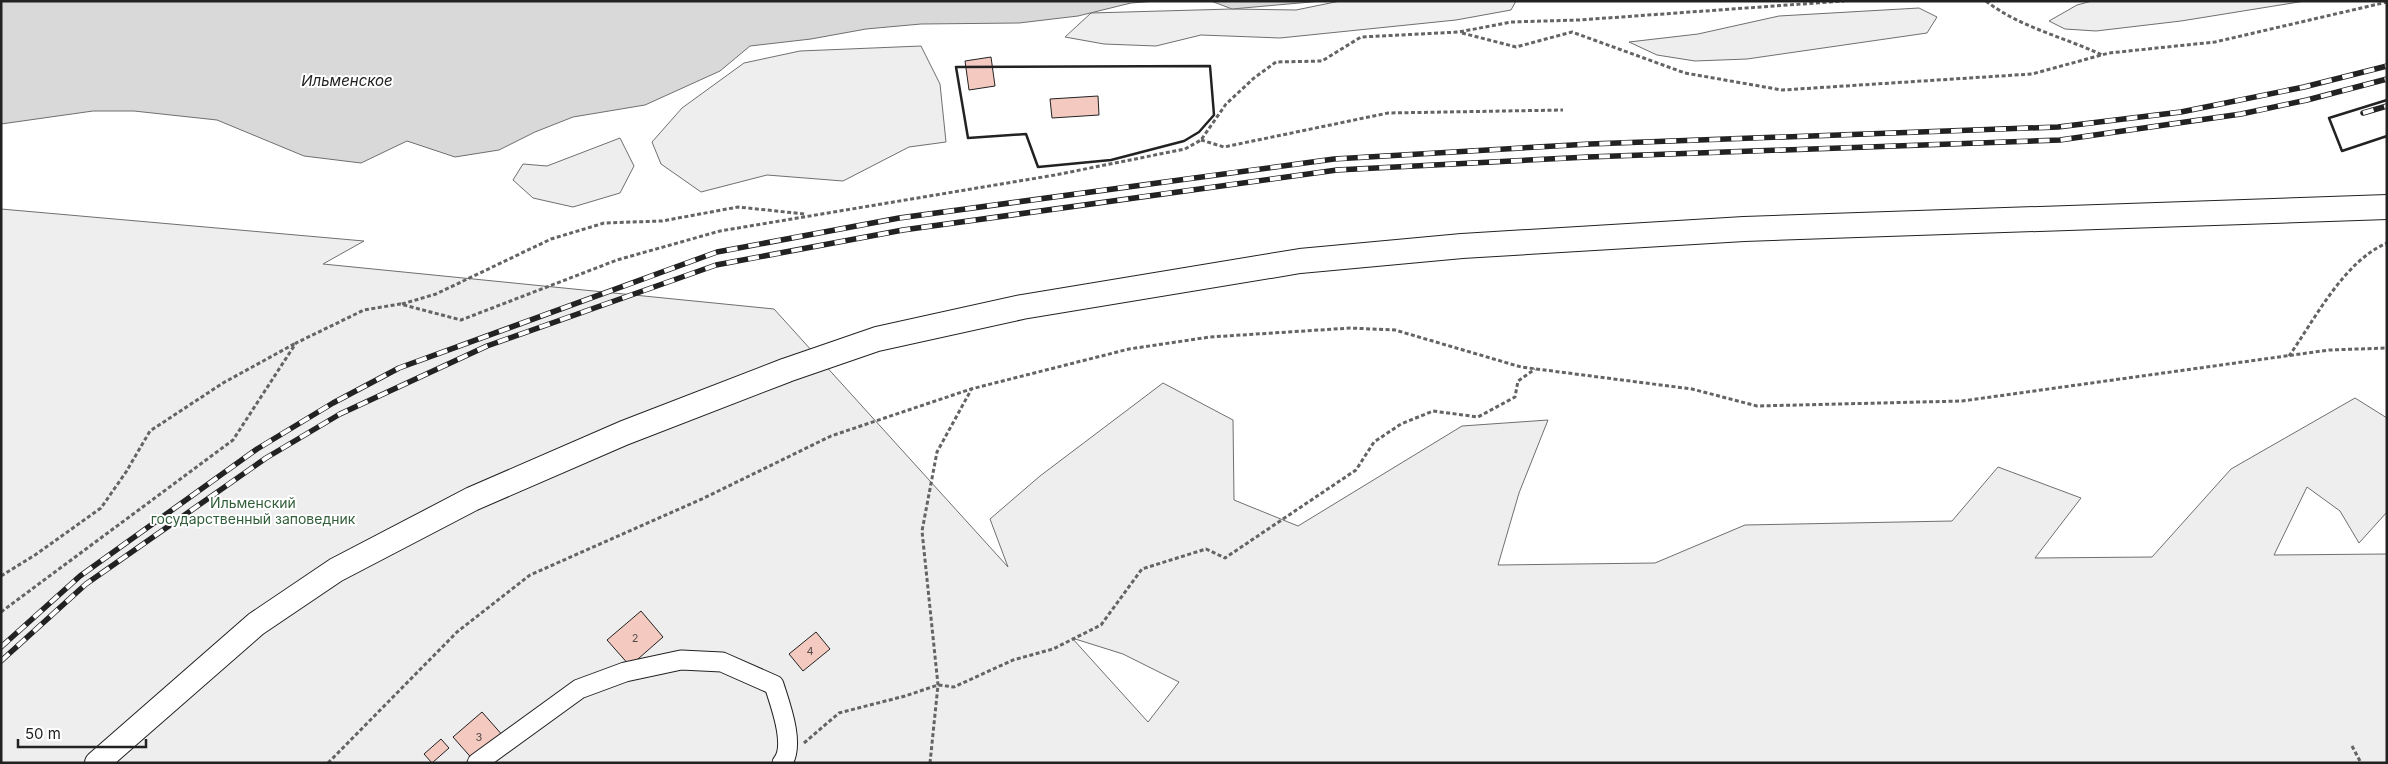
<svg xmlns="http://www.w3.org/2000/svg" width="2388" height="764" viewBox="0 0 2388 764" font-family="Inter,sans-serif">
	<style>
		.green { fill: #eee; stroke: #6f6f6f; fill-rule: evenodd }
		.water { fill: #d9d9d9; stroke: #6f6f6f }
		.building { fill: #f3c9c0; stroke: #222 }
		.lines { fill: none; stroke-linecap: round; stroke-linejoin: round }
		.minor-casing { stroke: #222; stroke-width: 21 }
		.major-casing { stroke: #222; stroke-width: 26 }
		.path { stroke: #646464; stroke-width: 3; stroke-dasharray: 4 2.5; stroke-linecap: butt }
		.minor { stroke: #fff; stroke-width: 19 }
		.major { stroke: #fff; stroke-width: 24 }
		.rail-casing { stroke: #222; stroke-width: 5.5 }
		.rail { stroke: #fff; stroke-width: 4; stroke-dasharray: 11; stroke-linecap: butt }
		.wall { stroke: #222; stroke-width: 2.5 }
		.labels { text-anchor: middle; stroke-width: 4; stroke-linejoin: round; paint-order: stroke }
		.number-label { font-size: 11px; fill: #564c4a }
		.park-label { font-size: 14px; fill: #2f5e38; stroke: #fff }
		.water-label { font-size: 15px; font-style: italic; fill: #222; stroke: #fff }
	</style>
	<rect width="100%" height="100%" fill="#fff"/>
	<g class="green">
		<polygon points="1340,1 1516,1 1511,10 1456,20 1280,38 1201,35 1156,46 1104,44 1065,37 1091,13 1232,9 1296,10"/>
		<polygon points="2092,1 2305,1 2181,21 2096,31 2065,29 2049,21 2077,5"/>
		<polygon points="1919,8 1937,17 1927,33 1747,59 1695,61 1657,55 1629,42 1698,34 1779,16"/>
		<polygon points="921,46 940,84 946,142 909,147 843,181 767,175 701,192 661,164 652,142 682,108 744,63 800,51"/>
		<polygon points="620,138 634,166 620,193 573,207 533,198 513,180 523,164 547,166"/>
		<path d="M1,209L364,241L323,264L774,309L1008,567L990,519L1040,476L1163,383L1233,420L1234,500L1298,526L1462,426L1548,420L1519,493L1498,565L1655,563L1745,525L1952,521L1998,467L2081,498L2035,558L2152,557L2231,469L2355,398L2387,418V512L2359,543L2340,511L2307,487L2274,555L2387,554V763H1ZM1072,638L1123,654L1179,682L1148,722Z"/>
	</g>
	<g class="water">
		<polygon points="1,1 1156,1 1131,3 1078,16 1019,23 921,24 866,29 811,39 750,46 720,71 645,105 573,117 535,132 499,150 455,157 407,141 361,163 304,156 217,120 134,111 93,111 1,124"/>
		<polygon points="1211,1 1322,1 1232,9"/>
	</g>
	<g class="building">
		<polygon points="991,57 995,86 969,90 965,61"/>
		<polygon points="1098,96 1099,115 1052,118 1050,99"/>
		<polygon points="641,611 663,637 630,666 607,640"/>
		<polygon points="816,632 830,649 803,671 789,654"/>
		<polygon points="482,712 504,737 475,762 453,737"/>
		<polygon points="441,739 449,748 432,763 424,754"/>
	</g>
	<g class="lines">
		<defs>
			<path id="minor" d="M477,763L579,689L625,672L681,660L722,662L774,685C780,704 796,746 782,763"/>
			<polyline id="major" points="97,763 256,624 336,570 472,499 624,433 787,370 877,339 1022,307 1300,261 1462,246 1744,229 2387,207"/>
		</defs>
		<use href="#minor" class="minor-casing"/>
		<use href="#major" class="major-casing"/>
		<g class="path">
			<path d="M1986,1C2019,27 2064,37 2102,55"/>
			<polyline points="1462,33 1516,47 1572,32 1685,73 1782,90 2032,74 2109,53 2215,42 2387,2"/>
			<polyline points="1201,140 1224,147 1388,113 1563,110"/>
			<polyline points="402,304 436,294 551,239 604,223 662,221 738,207 805,214"/>
			<path d="M2289,356C2315,319 2344,261 2387,243"/>
			<polyline points="1,576 35,555 101,508 126,472 150,431 223,383 296,343"/>
			<polyline points="1,612 233,440 296,343 364,310 400,304 461,320 617,260 720,231 1055,175 1185,149 1201,140 1226,104 1254,78 1276,62 1322,61 1361,37 1459,32 1511,22 1579,20 1844,1"/>
			<polyline points="804,743 839,713 905,696 938,685 954,687 1013,660 1053,649 1101,625 1142,569 1206,549 1225,558 1356,470 1374,442 1401,424 1433,411 1478,417 1515,397 1518,381 1535,369"/>
			<polyline points="2352,746 2361,763"/>
			<polyline points="328,763 457,632 530,575 704,498 831,436 971,389 1129,349 1210,337 1350,328 1395,330 1521,367 1692,389 1757,406 1962,401 2329,350 2387,348"/>
			<polyline points="930,763 938,685 922,531 937,452 971,390"/>
		</g>
		<use href="#minor" class="minor"/>
		<use href="#major" class="major"/>
		<defs>
			<g id="rail">
				<polyline points="2363,113 2387,106"/>
				<polyline points="1,647 80,576 257,449 333,403 399,368 717,252 899,218 1334,159 1590,144 2058,127 2181,112 2304,87 2387,66"/>
				<polyline points="1,661 86,584 266,458 340,414 487,346 716,265 903,230 1337,170 1588,157 2060,140 2241,114 2307,100 2387,79"/>
			</g>
		</defs>
		<use href="#rail" class="rail-casing"/>
		<use href="#rail" class="rail"/>
		<g class="wall">
			<polygon points="1210,66 1214,115 1199,132 1184,141 1111,160 1038,167 1026,134 968,138 956,67"/>
			<polyline points="2387,100 2329,118 2342,151 2387,136"/>
		</g>
	</g>
	<g class="labels">
		<g class="number-label">
			<text x="635" y="642">2</text>
			<text x="810" y="655">4</text>
			<text x="479" y="741">3</text>
		</g>
		<g class="park-label">
			<text x="253" y="508">Ильменский<tspan x="253" dy="16">государственный заповедник</tspan></text>
		</g>
		<g class="water-label">
			<text x="347" y="86">Ильменское</text>
		</g>
	</g>
	<rect width="2388" height="764" fill="none" stroke="#222222" stroke-width="5"/>
	<path d="M18 739v8h128v-8" fill="none" stroke="#222222" stroke-width="2.5"/>
	<text x="25" y="739" font-size="15" fill="#222222" stroke="#ffffff" stroke-width="4" paint-order="stroke">50 m</text>
</svg>
